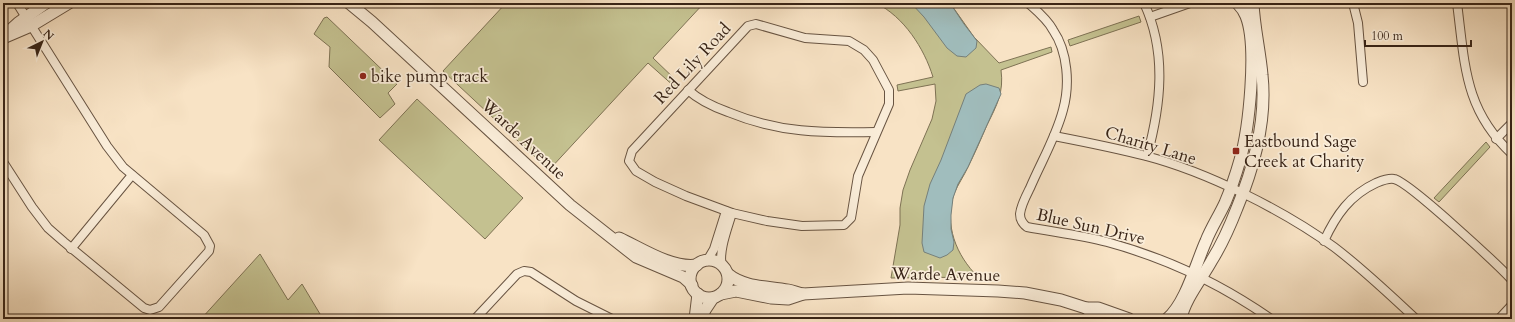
<svg xmlns="http://www.w3.org/2000/svg" width="1515" height="322" viewBox="0 0 1515 322" font-family="Cardo,serif">
	<style>
		.green { fill: #c4c190; stroke: #7e7254 }
		.water { fill: #a0bdbd; stroke: #76807b }
		.lines { fill: none; stroke-linecap: round; stroke-linejoin: round }
		.minor-casing { stroke: #685442; stroke-width: 10 }
		.tertiary-casing { stroke: #685442; stroke-width: 13 }
		.minor { stroke: #faedd9; stroke-width: 8 }
		.tertiary { stroke: #faedd9; stroke-width: 11 }
		.poi-dot { fill: #8f2418; stroke: #faedd9; stroke-width: 1.5 }
		.labels { text-anchor: middle; stroke-width: 3.5; stroke-linejoin: round; paint-order: stroke }
		.street-label { font-size: 17px; fill: #382417; stroke: #faedd9 }
		.poi-label { font-size: 17px; fill: #382417; stroke: #faedd9; text-anchor: start }
	</style>
	<rect width="100%" height="100%" fill="#f8e3c5"/>
	<filter id="stains"><feTurbulence type="fractalNoise" baseFrequency=".005" numOctaves="4"/><feColorMatrix values="0 0 0 0 .2 0 0 0 0 .09 0 0 0 0 .02 0 0 0 .5 -.17"/></filter>
	<radialGradient id="worn" r=".72"><stop offset=".6" stop-color="#630" stop-opacity="0"/><stop offset="1" stop-color="#630" stop-opacity=".3"/></radialGradient>
	<g class="green">
		<polygon points="506,3 704,3 653,58 680,84 676,88 648,63 549,170 443,71"/>
		<path d="M876,3H950L974,37L999,63L1051,47L1052,52L1001,70C1004,92 997,105 987,125C981,139 975,153 968,167C964,176 958,184 954,194C944,225 956,255 978,277L891,278L900,225V208L903,190L910,170L932,119L936,101L935,84L898,91L897,85L933,77C924,48 904,17 876,3Z"/>
		<polygon points="1139,16 1141,22 1070,46 1068,40"/>
		<polygon points="327,17 397,84 388,93 395,104 380,118 329,67 330,47 314,34 324,18"/>
		<polygon points="417,99 523,198 485,239 379,140"/>
		<polygon points="1486,142 1490,147 1439,202 1434,198"/>
		<polygon points="260,254 288,300 302,284 323,319 201,319"/>
	</g>
	<g class="water">
		<polygon points="911,3 950,3 964,24 977,41 976,48 966,57 957,56 947,48 924,17"/>
		<polygon points="986,84 999,88 1001,94 968,167 958,184 953,198 951,215 951,229 954,242 953,250 947,255 940,258 924,252 922,243 924,206 930,184 941,160 966,94 980,85"/>
	</g>
	<g class="lines">
		<defs>
			<g id="minor">
				<path d="M1028,3C1037,11 1047,19 1053,30C1068,52 1070,85 1063,110C1056,137 1041,162 1030,188C1026,196 1021,205 1020,214C1020,219 1023,224 1027,227C1053,232 1081,235 1107,242C1166,258 1221,284 1271,319"/>
				<path d="M1144,3C1167,52 1161,105 1147,156"/>
				<polyline points="1353,3 1358,23 1363,82"/>
				<path d="M1457,3C1465,64 1464,110 1512,154"/>
				<polyline points="1150,17 1190,3"/>
				<polygon points="756,24 805,38 849,41 864,50 873,60 889,90 889,104 858,176 851,218 844,225 802,226 767,221 732,213 686,196 655,182 636,171 629,161 632,151 748,26"/>
				<path d="M688,90C699,100 714,107 728,112C779,133 822,133 876,132"/>
				<path d="M1054,136C1085,142 1116,148 1146,156C1207,172 1283,210 1334,247C1363,269 1389,294 1416,319"/>
				<polyline points="1496,139 1512,123"/>
				<polyline points="3,162 32,207 48,228 64,242 144,308 150,310 159,307 209,251 210,246 204,235 123,167 107,146 17,3"/>
				<path d="M1324,241C1336,215 1350,195 1376,183C1381,181 1388,178 1394,179C1408,181 1498,265 1512,280"/>
				<polyline points="71,249 132,175"/>
				<polyline points="707,261 714,249 726,211"/>
				<path d="M722,266C718,252 728,227 732,213"/>
				<polyline points="475,319 517,274 524,271 531,272 576,301 612,319"/>
				<polyline points="1499,319 1512,305"/>
			</g>
			<g id="tertiary">
				<polyline points="349,3 372,22 570,205 636,257 683,277 692,285"/>
				<polyline points="7,33 18,23 46,3"/>
				<polyline points="3,38 31,26 69,3"/>
				<path d="M619,238C641,248 672,269 697,265"/>
				<circle cx="709" cy="279" r="19"/>
				<path d="M728,274C745,288 768,286 788,290C793,291 798,293 803,294"/>
				<polyline points="721,294 736,291 771,298 788,299 803,294 908,288 998,291 1025,293 1061,300 1086,308 1098,308 1129,319"/>
				<polyline points="1086,308 1095,315 1106,319"/>
				<polyline points="695,319 698,294"/>
				<polyline points="701,319 705,310 713,298"/>
				<path d="M1167,319C1186,303 1196,263 1206,241C1211,228 1219,216 1225,203C1231,189 1236,174 1240,160C1249,129 1258,46 1246,16C1244,11 1242,8 1238,4"/>
				<path d="M1181,319C1184,300 1203,277 1212,260C1222,244 1230,226 1237,208C1254,167 1267,121 1262,75C1260,51 1254,27 1253,3"/>
			</g>
		</defs>
		<use href="#minor" class="minor-casing"/>
		<use href="#tertiary" class="tertiary-casing"/>
		<use href="#minor" class="minor"/>
		<use href="#tertiary" class="tertiary"/>
	</g>
	<g class="poi-dot">
		<circle cx="363" cy="76" r="4"/>
		<rect x="1232" y="147" width="8" height="8" rx="2"/>
	</g>
	<g class="labels">
		<g class="street-label">
			<text transform="translate(692 63) rotate(-47)" y="6">Red Lily Road</text>
			<text transform="translate(524 139) rotate(43)" y="6">Warde Avenue</text>
			<text transform="translate(1151 145) rotate(17)" y="6">Charity Lane</text>
			<text transform="translate(1091 226) rotate(13)" y="6">Blue Sun Drive</text>
			<text transform="translate(946 274) rotate(1)" y="6">Warde Avenue</text>
		</g>
		<g class="poi-label">
			<text x="371" y="82">bike pump track</text>
			<text x="1244" y="147">Eastbound Sage<tspan x="1244" dy="20">Creek at Charity</tspan></text>
		</g>
	</g>
	<rect width="1515" height="322" fill="none" stroke="#f8e3c5" stroke-width="16"/>
	<rect x="4" y="4" width="1507" height="314" fill="none" stroke="#382417" stroke-width="2"/>
	<rect x="8" y="8" width="1499" height="306" fill="none" stroke="#382417"/>
	<g transform="translate(42 42) rotate(43)" stroke="#faedd9" stroke-width="3" paint-order="stroke">
	<path d="M0-3L7 15L0 10L-7 15Z" fill="#382417"/>
	<text y="-6" font-size="11" font-weight="bold" text-anchor="middle" fill="#382417">N</text>
	</g>
	<path d="M1365 40v6h106v-6" fill="none" stroke="#382417" stroke-width="2"/>
	<text x="1371" y="40" font-size="12" fill="#382417" stroke="#faedd9" stroke-width="3" paint-order="stroke">100 m</text>
	<rect width="100%" height="100%" filter="url(#stains)"/>
	<rect width="100%" height="100%" fill="url(#worn)"/>
</svg>
